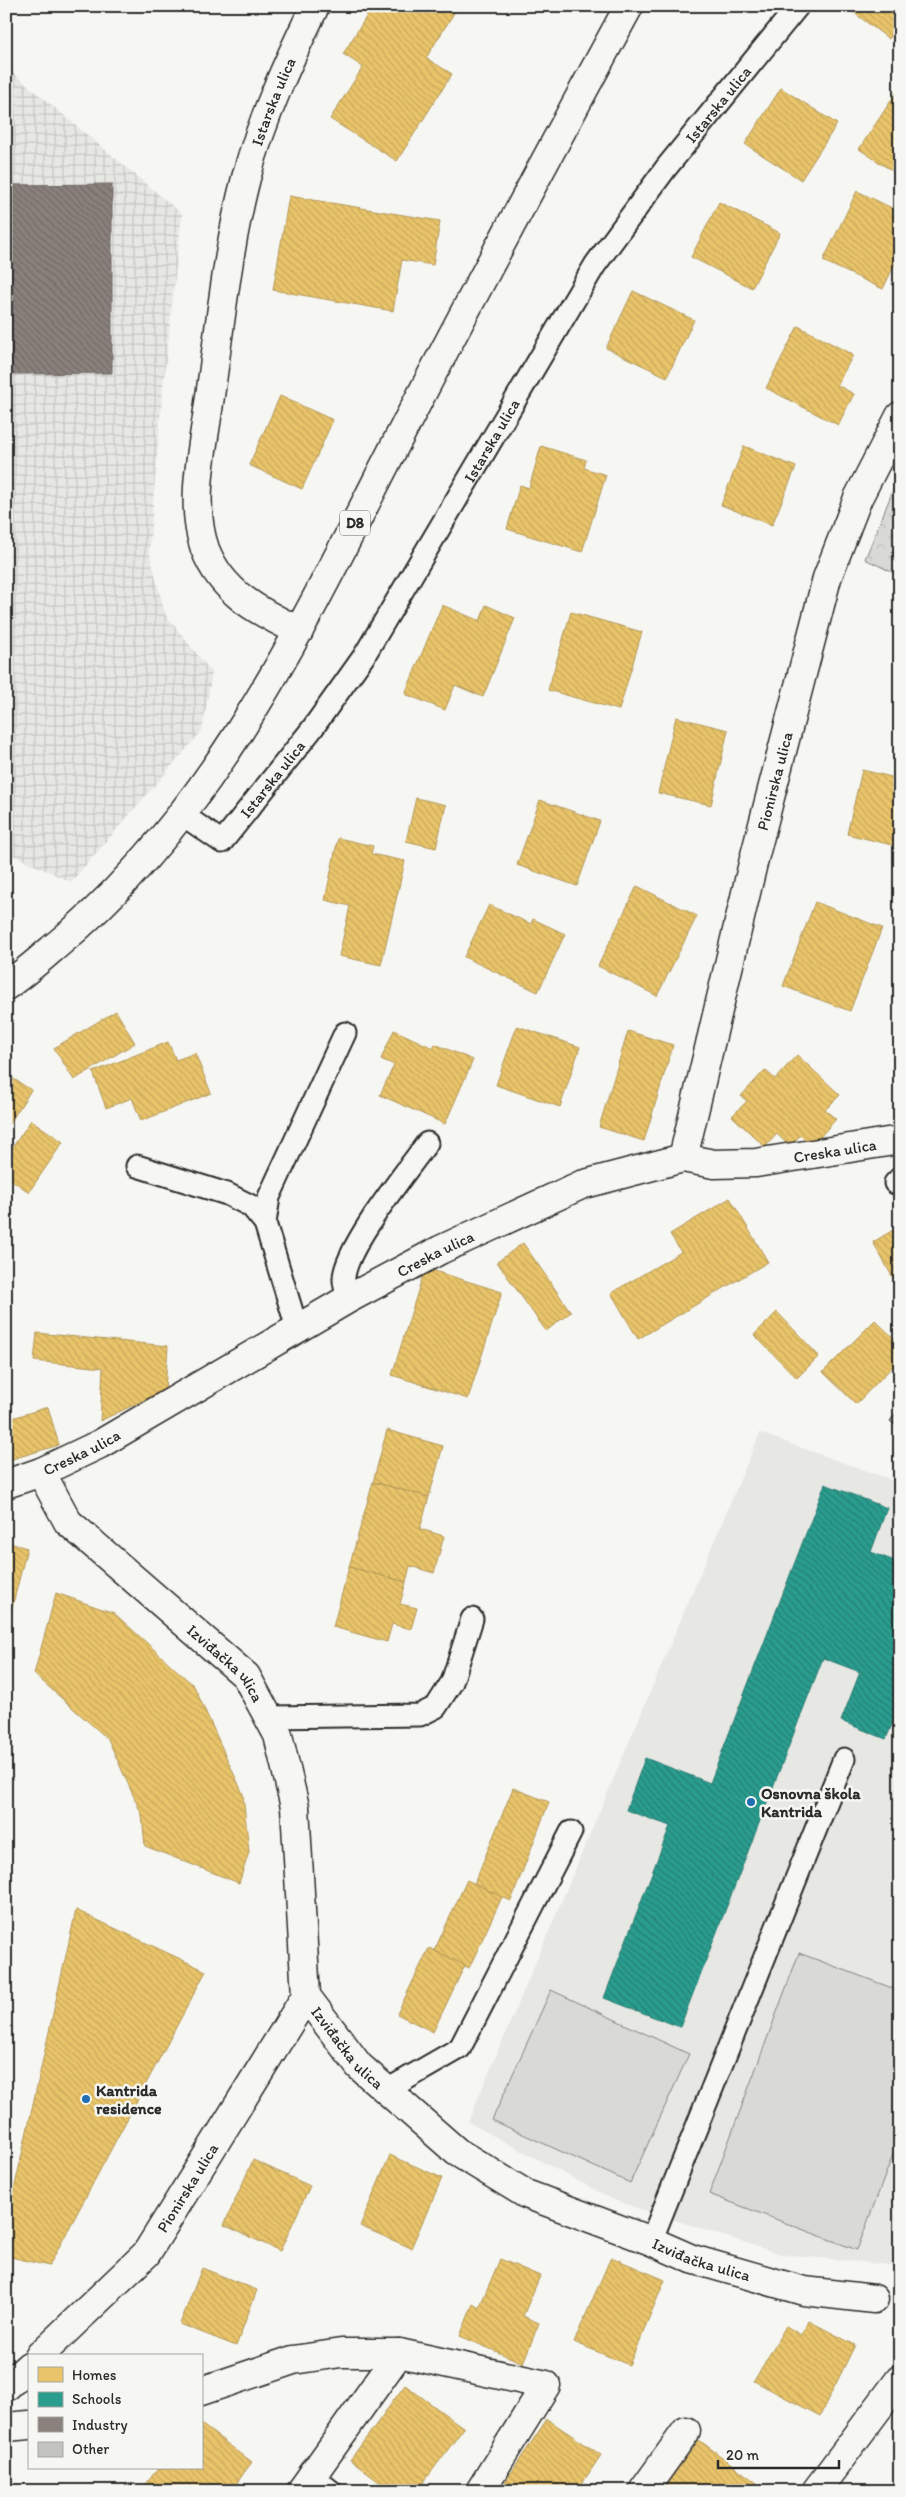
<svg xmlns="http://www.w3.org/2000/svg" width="906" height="2497" viewBox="0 0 906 2497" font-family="Itim,sans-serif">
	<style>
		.built { fill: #e7e7e3 }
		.industrial { fill: url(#industrial-grid) }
		.green { fill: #d9d9d5; stroke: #828280 }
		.forest { fill: url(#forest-crowns); stroke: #828280 }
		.homes { fill: url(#homes-back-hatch); stroke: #b09657 }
		.schools { fill: url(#schools-back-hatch); stroke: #2a7b71 }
		.industry { fill: url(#industry-back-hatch); stroke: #6e6764 }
		.building { fill: url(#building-back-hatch); stroke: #2b2b2b }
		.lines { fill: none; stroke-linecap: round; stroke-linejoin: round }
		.service-casing { stroke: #2b2b2b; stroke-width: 25 }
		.minor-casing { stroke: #2b2b2b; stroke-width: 31 }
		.primary-casing { stroke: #2b2b2b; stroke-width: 31 }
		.service { stroke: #f6f6f2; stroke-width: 21 }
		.minor { stroke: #f6f6f2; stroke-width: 28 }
		.primary { stroke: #f6f6f2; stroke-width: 28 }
		.poi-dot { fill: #1f6fb2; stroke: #f6f6f2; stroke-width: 2 }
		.labels { text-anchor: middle; stroke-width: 5; stroke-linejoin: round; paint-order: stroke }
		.shield { fill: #f6f6f2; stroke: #686867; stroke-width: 1 }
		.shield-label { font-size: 15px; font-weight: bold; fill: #2b2b2b }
		.street-label { font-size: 16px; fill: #2b2b2b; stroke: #f6f6f2 }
		.poi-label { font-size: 16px; font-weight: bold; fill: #2b2b2b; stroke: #f6f6f2; text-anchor: start }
	</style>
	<defs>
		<pattern id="industrial-grid" width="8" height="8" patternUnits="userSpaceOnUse" patternTransform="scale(1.25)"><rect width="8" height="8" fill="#e7e7e3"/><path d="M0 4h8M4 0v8" fill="none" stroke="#c6c6c3"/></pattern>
		<pattern id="forest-crowns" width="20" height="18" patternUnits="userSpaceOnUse" patternTransform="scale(1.25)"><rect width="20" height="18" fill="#d9d9d5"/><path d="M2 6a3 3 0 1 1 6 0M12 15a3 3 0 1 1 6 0" fill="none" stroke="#babab7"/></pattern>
		<pattern id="homes-back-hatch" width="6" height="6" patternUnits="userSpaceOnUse" patternTransform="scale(1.25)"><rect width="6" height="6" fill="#e9c46a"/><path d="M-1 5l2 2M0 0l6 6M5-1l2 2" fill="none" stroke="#c8a95c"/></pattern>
		<pattern id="schools-back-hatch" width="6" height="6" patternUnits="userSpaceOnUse" patternTransform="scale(1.25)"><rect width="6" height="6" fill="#2a9d8f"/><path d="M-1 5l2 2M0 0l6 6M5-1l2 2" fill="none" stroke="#248075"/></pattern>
		<pattern id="industry-back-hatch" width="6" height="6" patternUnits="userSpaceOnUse" patternTransform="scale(1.25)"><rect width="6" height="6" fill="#8a817c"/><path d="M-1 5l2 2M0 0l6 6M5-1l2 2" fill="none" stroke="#716a66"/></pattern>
		<pattern id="building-back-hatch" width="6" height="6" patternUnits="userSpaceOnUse" patternTransform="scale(1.25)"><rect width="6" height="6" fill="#c3c3c0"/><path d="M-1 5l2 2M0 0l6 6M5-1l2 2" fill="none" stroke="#9f9f9c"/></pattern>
	</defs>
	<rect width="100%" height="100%" fill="#f6f6f2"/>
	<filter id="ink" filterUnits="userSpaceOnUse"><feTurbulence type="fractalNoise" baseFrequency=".02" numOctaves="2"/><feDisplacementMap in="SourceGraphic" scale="10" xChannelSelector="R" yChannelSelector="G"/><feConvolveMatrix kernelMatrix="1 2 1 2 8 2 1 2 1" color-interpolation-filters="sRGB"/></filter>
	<g filter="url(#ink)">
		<polygon class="built" points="760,1433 900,1483 900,2266 780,2254 634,2207 614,2200 468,2122"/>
		<polygon class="industrial" points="6,67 182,214 162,397 149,551 165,614 212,673 202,731 71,882 6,852"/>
		<g class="green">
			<polygon points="799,1953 900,1991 900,2136 857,2250 709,2194"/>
			<polygon points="551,1990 689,2054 630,2183 492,2120"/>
		</g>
		<polygon class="forest" points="900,473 900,576 865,559"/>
		<g class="homes">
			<polygon points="373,6 444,6 454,13 426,58 452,74 397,161 330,119 363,67 343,54"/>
			<polygon points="845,6 900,6 900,25 889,39"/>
			<polygon points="781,88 837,124 801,180 745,144"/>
			<polygon points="898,90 900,91 900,176 859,149"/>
			<polygon points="857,191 900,212 900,253 883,289 823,261"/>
			<polygon points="289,196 440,221 433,265 402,260 393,311 273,290"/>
			<polygon points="719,202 780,233 752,288 691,257"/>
			<polygon points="633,291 694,320 667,377 606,348"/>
			<polygon points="798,326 853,355 837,385 854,394 838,425 766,388"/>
			<polygon points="280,396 333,420 302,489 249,465"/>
			<polygon points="541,446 586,460 584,468 606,475 582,552 507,529 520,485 529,488"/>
			<polygon points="744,446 796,467 772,525 721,505"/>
			<polygon points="442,605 480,621 486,605 515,618 483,697 455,685 445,710 405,694"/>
			<polygon points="571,612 642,632 619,710 548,690"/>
			<polygon points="676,717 728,730 711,805 658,793"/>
			<polygon points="862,770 900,779 900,847 847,834"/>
			<polygon points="416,798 446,805 436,848 406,841"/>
			<polygon points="540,800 600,821 577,886 517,865"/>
			<polygon points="338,838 373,846 371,854 405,861 381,965 339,956 350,906 325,900"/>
			<polygon points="637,886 697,916 657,996 598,966"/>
			<polygon points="815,902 882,928 850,1011 783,986"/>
			<polygon points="489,905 531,924 533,919 565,934 538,992 464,957"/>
			<polygon points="116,1011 135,1043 74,1080 54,1048"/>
			<polygon points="517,1026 580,1047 560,1107 496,1085"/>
			<polygon points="394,1030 433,1048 435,1044 473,1060 445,1124 380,1095 394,1065 381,1059"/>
			<polygon points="628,1031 673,1045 644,1141 599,1127"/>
			<polygon points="168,1042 176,1060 195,1053 211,1093 141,1121 132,1098 106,1108 93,1072"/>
			<polygon points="797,1055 840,1095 825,1110 836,1119 812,1146 800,1135 790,1147 777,1134 765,1147 732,1116 747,1101 741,1096 765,1070 775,1079"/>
			<polygon points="6,1074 31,1090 6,1129"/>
			<polygon points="31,1120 63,1142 29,1192 6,1176 6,1157"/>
			<polygon points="730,1198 768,1262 638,1339 611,1293 681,1252 670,1234"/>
			<polygon points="900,1226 900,1275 893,1278 873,1242"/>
			<polygon points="523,1243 571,1312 546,1331 497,1262"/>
			<polygon points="425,1268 502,1292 468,1399 392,1375"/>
			<polygon points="777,1312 819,1356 797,1378 754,1335"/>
			<polygon points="875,1320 900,1344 900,1359 856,1404 823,1372"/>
			<polygon points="37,1333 168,1346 165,1390 100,1421 103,1368 34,1361"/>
			<polygon points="48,1407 59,1445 9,1460 6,1452 6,1420"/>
			<polygon points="387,1430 443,1446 429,1497 373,1482"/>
			<polygon points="373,1482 429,1497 420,1529 444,1536 434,1573 410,1566 406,1582 349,1567"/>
			<polygon points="6,1542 27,1548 10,1616 6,1615"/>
			<polygon points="349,1567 406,1582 400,1604 417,1608 411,1629 392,1624 387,1642 333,1627"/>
			<polygon points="56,1593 114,1613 194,1686 243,1794 249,1852 239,1883 145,1846 142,1815 108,1739 34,1674"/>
			<polygon points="513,1788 549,1802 511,1901 474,1884"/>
			<polygon points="467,1880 502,1897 469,1968 434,1951"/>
			<polygon points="76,1910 206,1971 49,2266 6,2256 6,2226"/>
			<polygon points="429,1948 465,1965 433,2032 397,2014"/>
			<polygon points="390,2155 442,2178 411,2248 360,2226"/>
			<polygon points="253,2160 310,2186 280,2251 224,2225"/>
			<polygon points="611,2257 665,2280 629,2365 574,2342"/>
			<polygon points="500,2259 540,2276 523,2316 539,2323 523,2363 460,2336 473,2304 479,2308"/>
			<polygon points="202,2268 257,2290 236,2346 180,2324"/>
			<polygon points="809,2321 855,2345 820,2416 754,2381 786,2326 801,2335"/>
			<polygon points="405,2385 464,2428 417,2491 391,2491 350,2460"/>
			<polygon points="547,2419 601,2455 577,2491 499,2491"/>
			<polygon points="201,2424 252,2462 231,2491 141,2491 158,2468 201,2468"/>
			<polygon points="699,2440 757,2483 751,2491 662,2491"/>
		</g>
		<polygon class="schools" points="825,1484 887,1508 871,1552 900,1563 900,1705 886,1739 841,1721 860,1672 823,1658 680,2027 604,1998 670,1826 626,1810 645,1758 710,1783"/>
		<polygon class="industry" points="112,184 112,373 10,374 10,517 6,517 6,185"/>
		<polygon class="building" points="900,1408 900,1429 890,1421"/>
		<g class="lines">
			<defs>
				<g id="service">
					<path id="s1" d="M183,815L222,842L312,729L364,656L595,265L666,168L798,6"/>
					<polyline points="137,1166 227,1194 251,1206 265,1223"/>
					<polyline points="895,1183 900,1178"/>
					<path d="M348,1299C347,1293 343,1283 344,1277C347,1245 407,1171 427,1143"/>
					<polyline points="297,1328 265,1223 269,1197 345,1033"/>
					<polyline points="268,1717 420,1715 436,1707 452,1682 472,1619"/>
					<polyline points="387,2090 460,2048 571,1832"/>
					<polyline points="651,2241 844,1759"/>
					<polyline points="312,2476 331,2491"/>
				</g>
				<g id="minor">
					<path id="s2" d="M299,631C259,612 222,593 205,549C189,504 203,449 209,403C220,328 227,251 246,178C262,118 288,62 315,6"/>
					<path id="s3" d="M683,1158L754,859L827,578L858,498L900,416"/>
					<path id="s4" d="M41,1472L68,1522L246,1676L278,1735L295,1807L306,1996L359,2066L457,2152L526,2194L651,2241L692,2259L804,2291L874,2299"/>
					<path id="s5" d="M6,1484L41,1472L100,1444L348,1299L440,1250L581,1185L683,1158L714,1164L756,1163L900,1140"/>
					<path id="s6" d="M39,2356L146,2254L306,1996"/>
					<polyline points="6,2387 29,2366"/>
					<polyline points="201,2391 293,2360 341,2353 399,2353 546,2385 480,2491"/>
					<polyline points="6,2427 29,2425"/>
					<polyline points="301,2491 399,2353"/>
					<polyline points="643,2491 686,2431"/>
					<polyline points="816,2491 900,2379"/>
				</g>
				<path id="primary" d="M6,986C22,975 37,962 52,949C220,813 310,609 407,422C480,282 554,144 629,6"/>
			</defs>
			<use href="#service" class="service-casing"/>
			<use href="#minor" class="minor-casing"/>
			<use href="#primary" class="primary-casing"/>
			<use href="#service" class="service"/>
			<use href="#minor" class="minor"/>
			<use href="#primary" class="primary"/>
		</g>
	</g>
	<g class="poi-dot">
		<circle cx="751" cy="1802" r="5"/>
		<circle cx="86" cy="2099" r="5"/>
	</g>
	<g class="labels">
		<rect class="shield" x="340" y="510.5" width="30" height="25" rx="4"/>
		<g class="shield-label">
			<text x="355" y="528">D8</text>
		</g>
		<g class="street-label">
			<text dy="6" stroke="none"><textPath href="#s2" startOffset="585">Istarska ulica</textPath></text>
			<text dy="6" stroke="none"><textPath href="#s1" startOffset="938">Istarska ulica</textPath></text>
			<text dy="6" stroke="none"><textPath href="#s1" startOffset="532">Istarska ulica</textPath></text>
			<text dy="6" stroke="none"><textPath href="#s1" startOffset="128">Istarska ulica</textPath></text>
			<text dy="6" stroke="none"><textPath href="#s3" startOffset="388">Pionirska ulica</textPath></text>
			<text dy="6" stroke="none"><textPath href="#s5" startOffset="908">Creska ulica</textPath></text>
			<text dy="6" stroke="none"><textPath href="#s5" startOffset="488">Creska ulica</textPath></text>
			<text dy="6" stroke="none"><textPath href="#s5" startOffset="82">Creska ulica</textPath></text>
			<text dy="6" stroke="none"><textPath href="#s4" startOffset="269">Izviđačka ulica</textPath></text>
			<text dy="6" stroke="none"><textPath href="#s4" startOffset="689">Izviđačka ulica</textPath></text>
			<text dy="6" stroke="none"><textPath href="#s6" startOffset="226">Pionirska ulica</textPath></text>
			<text dy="6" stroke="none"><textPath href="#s4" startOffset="1109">Izviđačka ulica</textPath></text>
		</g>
		<g class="poi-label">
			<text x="761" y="1799">Osnovna škola<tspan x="761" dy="18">Kantrida</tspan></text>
			<text x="96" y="2096">Kantrida<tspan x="96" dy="18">residence</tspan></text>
		</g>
	</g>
	<rect width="906" height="2497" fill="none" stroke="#f6f6f2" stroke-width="25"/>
	<rect x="12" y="12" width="881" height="2472" fill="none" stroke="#2b2b2b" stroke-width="2" filter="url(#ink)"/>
	<rect x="28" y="2354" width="175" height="115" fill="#f6f6f2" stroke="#a5a5a2"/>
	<rect x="38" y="2367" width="25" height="15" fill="#e9c46a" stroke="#a5a5a2"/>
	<text x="72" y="2380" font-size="15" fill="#2b2b2b">Homes</text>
	<rect x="38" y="2392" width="25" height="15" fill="#2a9d8f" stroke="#a5a5a2"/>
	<text x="72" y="2404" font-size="15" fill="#2b2b2b">Schools</text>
	<rect x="38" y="2417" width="25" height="15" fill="#8a817c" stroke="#a5a5a2"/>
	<text x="72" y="2430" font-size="15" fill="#2b2b2b">Industry</text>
	<rect x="38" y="2442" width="25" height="15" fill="#c3c3c0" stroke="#a5a5a2"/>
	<text x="72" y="2454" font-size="15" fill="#2b2b2b">Other</text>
	<path d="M718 2460v8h121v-8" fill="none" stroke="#2b2b2b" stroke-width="2.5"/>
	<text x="726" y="2460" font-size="15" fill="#2b2b2b" stroke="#f6f6f2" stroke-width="4" paint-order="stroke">20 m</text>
</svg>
